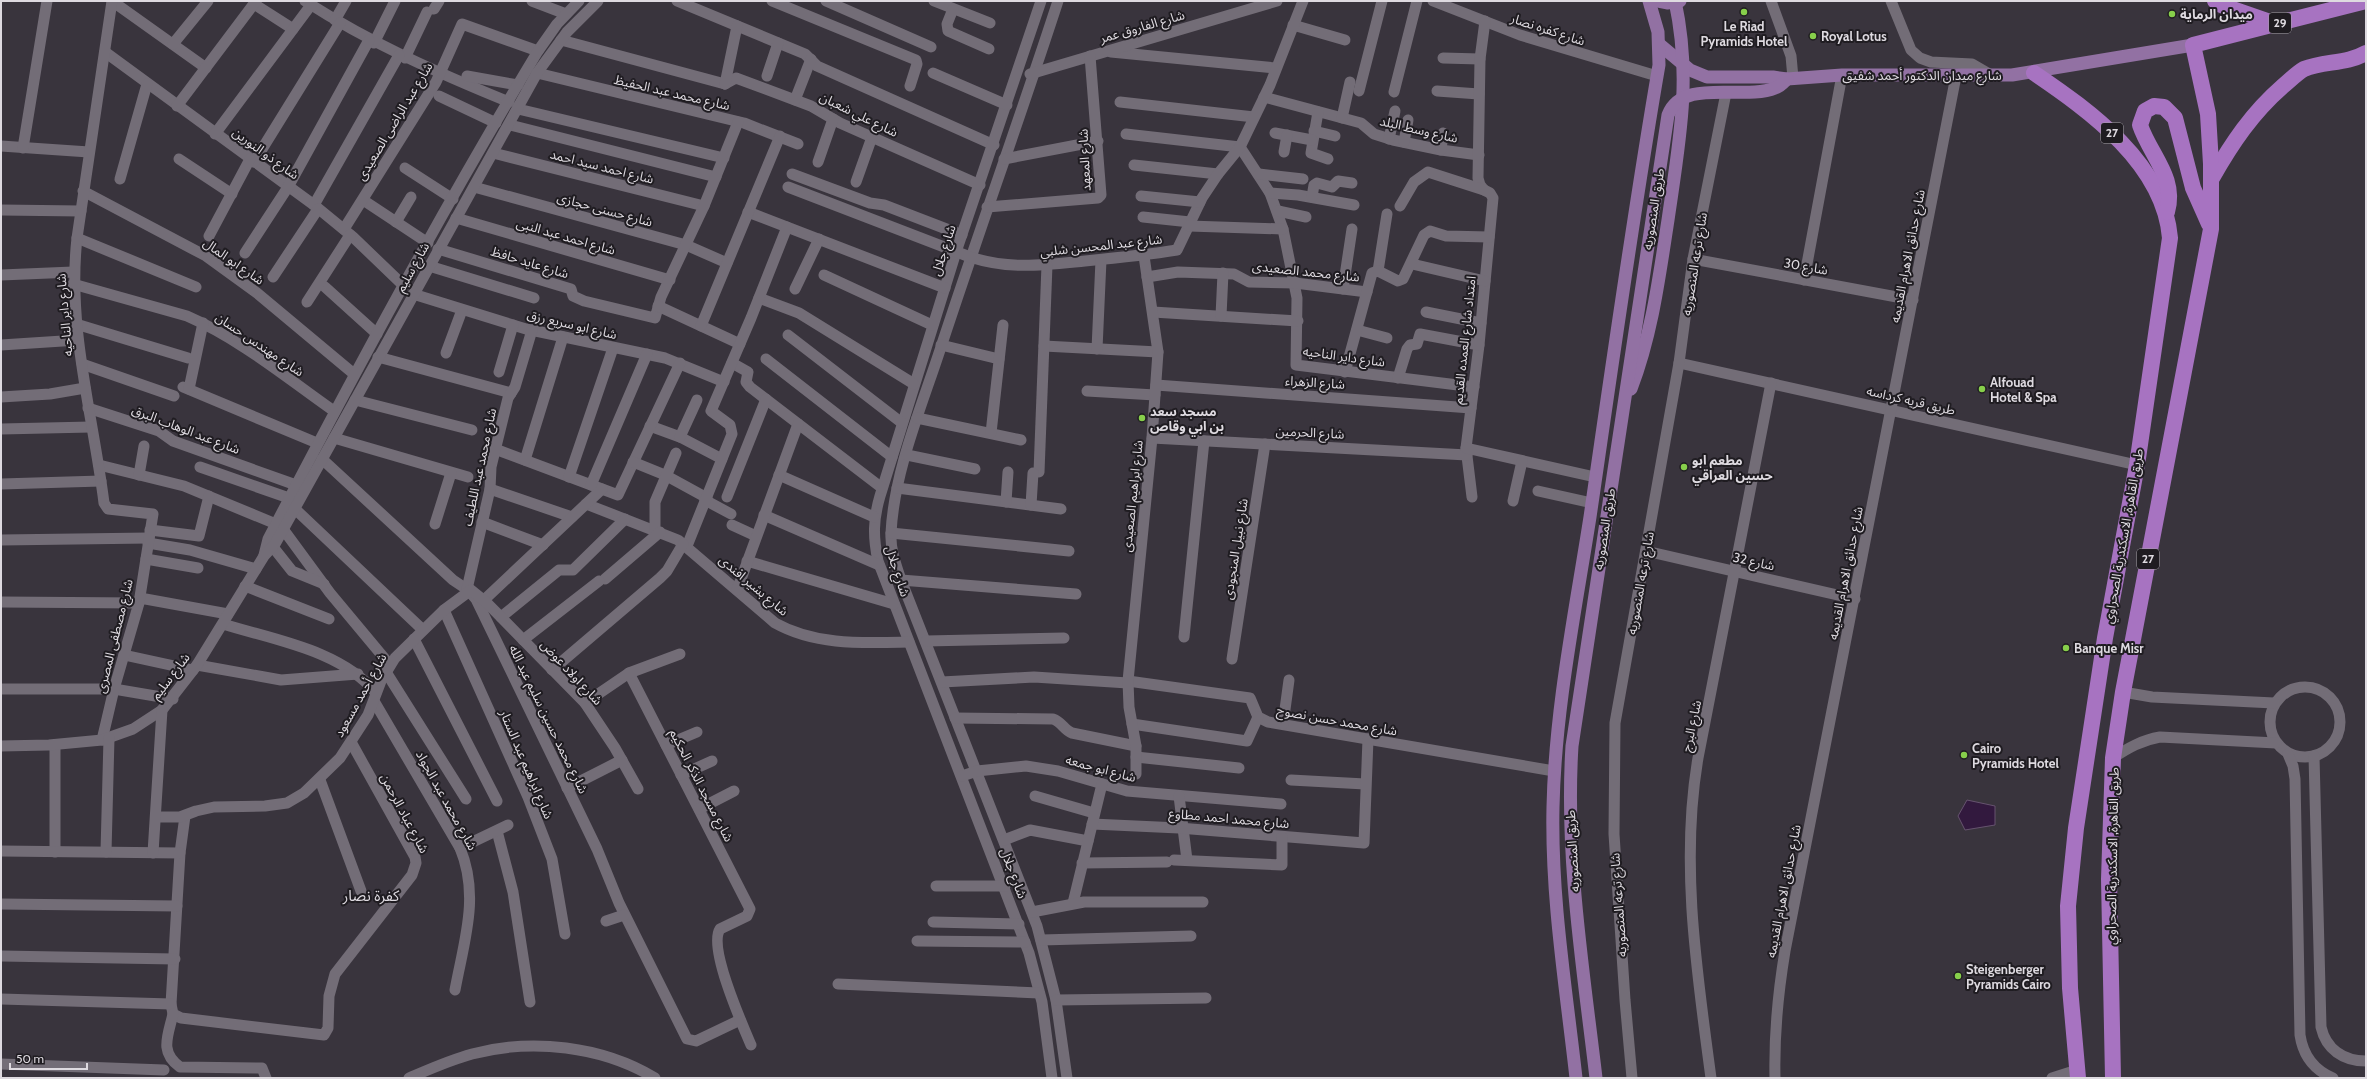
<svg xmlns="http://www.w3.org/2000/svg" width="2367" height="1079" viewBox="0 0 2367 1079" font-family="Cabin,'Noto Sans Arabic',sans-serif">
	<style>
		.water { fill: #32193e; stroke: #66536f }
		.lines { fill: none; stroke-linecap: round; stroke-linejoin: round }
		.minor { stroke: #736d77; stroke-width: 11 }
		.major { stroke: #9271a3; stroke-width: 13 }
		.highway { stroke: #a773c1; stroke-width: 16 }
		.poi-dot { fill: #87cf4b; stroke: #1f1c21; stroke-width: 1.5 }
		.labels { text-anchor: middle; stroke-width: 4; stroke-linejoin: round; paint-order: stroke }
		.shield { fill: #1f1c21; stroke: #a5a1a7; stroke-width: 1 }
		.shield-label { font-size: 12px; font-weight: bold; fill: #dedae0 }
		.poi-label { font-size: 13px; font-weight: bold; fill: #dedae0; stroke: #1f1c21; text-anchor: start }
		.street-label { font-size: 13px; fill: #dedae0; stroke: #1f1c21 }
		.quarter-label { font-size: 15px; fill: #dedae0; stroke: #1f1c21 }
	</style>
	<rect width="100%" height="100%" fill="#39343d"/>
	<polygon class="water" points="1967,800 1995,806 1995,825 1965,830 1958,816"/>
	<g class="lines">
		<g class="minor">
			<polyline points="112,1 206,68"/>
			<path d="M305,1C370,43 438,73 509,102"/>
			<polyline points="532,1 566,14"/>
			<polyline points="677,1 805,54 817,66 994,145"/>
			<polyline points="772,1 916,60 917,64 910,86"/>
			<polyline points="826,1 931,47"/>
			<polyline points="934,1 990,23"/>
			<path d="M1041,1L956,252L880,496C873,520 873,537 878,561L1029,953L1042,1002L1052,1078"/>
			<path d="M1058,1C1020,118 978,234 940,350C921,408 894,472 891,533C890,549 896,565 901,580L1037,926L1056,1000L1067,1078"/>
			<polyline points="1433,1 1520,35 1657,76"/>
			<polyline points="1771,1 1791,56 1793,78"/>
			<polyline points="1891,1 1911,50 1920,58 1931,62 1972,64 1991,75"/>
			<polyline points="254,4 293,29"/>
			<polyline points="434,9 439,1"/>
			<polyline points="953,9 947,24 948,31 989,49"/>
			<polyline points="335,20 346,1"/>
			<polyline points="1293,25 1345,40"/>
			<polyline points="561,40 725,84"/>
			<polyline points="374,43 395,1"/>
			<polyline points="173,44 208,1"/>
			<polyline points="105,52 314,205 353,237 404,286"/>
			<polyline points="1111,52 1276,68"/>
			<polyline points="405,58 427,12"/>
			<polyline points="1443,58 1480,59"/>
			<polyline points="537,73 744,123 798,144"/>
			<polyline points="933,73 1007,105"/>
			<polyline points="1030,74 1277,1"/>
			<polyline points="467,76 518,85"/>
			<polyline points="767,76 778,43"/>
			<polyline points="725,84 736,78 811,106 840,123 980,185"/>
			<polyline points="725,84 737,26"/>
			<polyline points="1359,91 1382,1"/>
			<polyline points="1437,91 1479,94"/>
			<polyline points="1394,92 1417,1"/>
			<polyline points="439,96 496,123"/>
			<polyline points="1264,97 1361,123 1374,134 1393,140 1441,150 1479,155"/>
			<polyline points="795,100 811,59"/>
			<polyline points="1120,102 1254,117"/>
			<polyline points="177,106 256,1"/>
			<polyline points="518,109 724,158"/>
			<polyline points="1318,112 1311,153 1328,159"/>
			<polyline points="1342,118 1350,82"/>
			<polyline points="510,125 716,177"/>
			<polyline points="1314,131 1335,136"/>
			<polyline points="1275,133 1312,140"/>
			<polyline points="215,134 311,5"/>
			<polyline points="1126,134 1240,147"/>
			<polyline points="1389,139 1395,111"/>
			<polyline points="1404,142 1408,120"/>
			<polyline points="1,146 89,152"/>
			<polyline points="1240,147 1270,193 1283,229 1297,298 1296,365 1474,387"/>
			<polyline points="23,148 47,1"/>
			<polyline points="1441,150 1443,133"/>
			<polyline points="1284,152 1287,135"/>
			<polyline points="493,153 704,206"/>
			<polyline points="179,159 232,194"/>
			<polyline points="1004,159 1098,141"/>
			<polyline points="254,162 340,23"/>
			<polyline points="818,162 833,119"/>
			<polyline points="1134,165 1218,174"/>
			<polyline points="405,168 453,199"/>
			<polyline points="792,174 870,203 884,205 962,235"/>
			<polyline points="1259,174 1303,179"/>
			<polyline points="120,179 147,84"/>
			<polyline points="856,182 872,137"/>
			<polyline points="474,187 686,245 727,263"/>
			<path d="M788,187L970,257C1010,270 1044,265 1085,261C1116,258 1146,255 1177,250L1202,198L1218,174L1240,147L1270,85L1303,1"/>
			<polyline points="1484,190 1480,185 1478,178 1480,59 1485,21"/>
			<polyline points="83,191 206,256 257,293 354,374"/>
			<polyline points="1270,193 1298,195 1354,205"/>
			<polyline points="1141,196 1200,202"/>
			<polyline points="1312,197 1314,185 1317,183 1332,187 1338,181 1352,183"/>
			<polyline points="363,200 428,243"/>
			<polyline points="314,205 399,55"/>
			<polyline points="1400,206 1414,182 1428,172 1484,190 1490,193 1493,198 1479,345 1466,448 1472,497"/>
			<polyline points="987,207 1098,198 1101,195 1090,56"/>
			<polyline points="1,210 81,211"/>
			<polyline points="1278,211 1306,217"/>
			<polyline points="748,212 945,288"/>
			<polyline points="1143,217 1190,222"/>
			<polyline points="456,218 670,280"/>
			<polyline points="396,222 411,197"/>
			<polyline points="1189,226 1283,229"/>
			<polyline points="344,229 436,82 462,24 538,51"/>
			<polyline points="209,236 250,159"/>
			<polyline points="77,238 196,287"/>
			<polyline points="438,249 571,289 573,296 584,301 655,318 661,297 704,206 738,122"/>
			<polyline points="245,253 288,187 369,40"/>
			<polyline points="1693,259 1913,300"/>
			<polyline points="1412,264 1485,281"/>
			<polyline points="429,266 534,298"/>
			<polyline points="1378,271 1387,214"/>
			<polyline points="1,275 73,272"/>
			<polyline points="824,275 932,325"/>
			<polyline points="273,277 318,209"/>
			<polyline points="1147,277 1178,272 1234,274 1249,282 1295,283 1367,292"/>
			<polyline points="1804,280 1842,75"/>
			<path d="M73,284L187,316C240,339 287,378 334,411"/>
			<polyline points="325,287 377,334"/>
			<polyline points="795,289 819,239"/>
			<polyline points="1343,289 1352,229"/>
			<polyline points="413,294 526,329 665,358 724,382"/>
			<polyline points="759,298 799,313 914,384"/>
			<polyline points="307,302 350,235"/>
			<polyline points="658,306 740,344"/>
			<polyline points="1153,312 1298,321"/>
			<polyline points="1426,312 1481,323"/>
			<polyline points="1221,316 1223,273"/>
			<polyline points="76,324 188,358"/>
			<polyline points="701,326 780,136"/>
			<polyline points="1357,330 1387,338"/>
			<polyline points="788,335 902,423"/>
			<polyline points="1,345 78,340"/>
			<polyline points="941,345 999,359"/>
			<polyline points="1044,346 1158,352"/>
			<polyline points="1097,349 1101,260"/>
			<polyline points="446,353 462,310"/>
			<polyline points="378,357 511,393"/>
			<polyline points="766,359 892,457"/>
			<polyline points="732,363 748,372 746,382 750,387 882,488"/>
			<polyline points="1679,363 2137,465"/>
			<polyline points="82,364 174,396"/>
			<polyline points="499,372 513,325"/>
			<polyline points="1345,372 1372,273 1378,271 1398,281 1403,279 1424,235 1430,231 1446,236 1489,237"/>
			<polyline points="1398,378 1407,349 1410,345 1417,344 1420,334 1479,345"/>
			<polyline points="1156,385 1471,408"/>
			<polyline points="183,387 317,443"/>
			<polyline points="189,389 203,323"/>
			<polyline points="1087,391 1155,395"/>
			<polyline points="1,397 50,394 85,388"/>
			<polyline points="355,400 472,430"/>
			<polyline points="88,408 159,431 173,441 296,485"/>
			<polyline points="917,418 1021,440"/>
			<polyline points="650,426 680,437 722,459"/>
			<polyline points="1,429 91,427"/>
			<polyline points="991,433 1003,325"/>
			<polyline points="680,437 697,400"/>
			<polyline points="334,438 468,477"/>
			<polyline points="1152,438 1467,455"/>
			<polyline points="1466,448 1595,477"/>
			<polyline points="495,449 618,495 680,363"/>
			<polyline points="907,455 975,469"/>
			<polyline points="322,459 453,580 468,590 476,599 597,849 619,903 687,1039 696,1041 740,1020"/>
			<polyline points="525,460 563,337"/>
			<polyline points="633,462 665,475 707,498"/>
			<polyline points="99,465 184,486 276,524"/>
			<polyline points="200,467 289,498"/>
			<polyline points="1039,472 1047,265"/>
			<polyline points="139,475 144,446"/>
			<polyline points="779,475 874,517"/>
			<polyline points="569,477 613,348"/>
			<polyline points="1,484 101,481"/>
			<polyline points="591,485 647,354"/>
			<polyline points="897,488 1061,509"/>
			<polyline points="490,489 572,517"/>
			<polyline points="1538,491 1592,503"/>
			<polyline points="727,497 766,399"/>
			<polyline points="705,500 731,514"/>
			<polyline points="1513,501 1522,461"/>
			<polyline points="1006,502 1008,472"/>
			<path d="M586,504L678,540L775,623C816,646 864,643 909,642"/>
			<polyline points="1031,505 1033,473"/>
			<polyline points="294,508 423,630"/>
			<polyline points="764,515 879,565"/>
			<polyline points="482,522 543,545"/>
			<polyline points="435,524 451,473"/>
			<polyline points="732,525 756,536"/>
			<polyline points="283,529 330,593 390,665"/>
			<polyline points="150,530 199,536 209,496"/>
			<polyline points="655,530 655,502 676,453"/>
			<polyline points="891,533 1069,551"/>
			<polyline points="1,540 149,538"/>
			<polyline points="148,543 190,550 256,569"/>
			<polyline points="687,546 732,434 730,425 711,411 751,318 787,227"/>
			<polyline points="273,547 292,571 324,584"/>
			<polyline points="1646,551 1855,599"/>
			<path d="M264,555L268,539C354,374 442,210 538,51L557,24L579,1"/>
			<polyline points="146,559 198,568"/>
			<polyline points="747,561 894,604"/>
			<polyline points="605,579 660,532"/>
			<polyline points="901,580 1076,594"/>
			<polyline points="245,586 329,619"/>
			<polyline points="467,589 490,489 491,467 508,398 515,387 532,330"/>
			<polyline points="737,590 798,424"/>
			<polyline points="140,598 228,614"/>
			<polyline points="484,600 602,489"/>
			<polyline points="1,602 139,603"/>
			<polyline points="444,610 528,797 552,859 565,934"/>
			<polyline points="501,617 559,570 573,570 625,519"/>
			<path d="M223,624C274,640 341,650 376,693"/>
			<polyline points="1184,637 1204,441"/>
			<polyline points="414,639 497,801"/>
			<polyline points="523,640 599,581"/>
			<polyline points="926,641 1064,638"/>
			<polyline points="124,655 193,670"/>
			<polyline points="1232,659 1265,444"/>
			<polyline points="197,665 281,680 358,674"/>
			<polyline points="552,670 660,578 667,571 683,544"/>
			<polyline points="386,672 466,799"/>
			<path d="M629,673L750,909L747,916L720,929C708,947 742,1024 751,1045"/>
			<polyline points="1128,681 1250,698 1258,717 1268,722 1554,771"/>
			<polyline points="942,682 1034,677 1128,683"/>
			<circle cx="2305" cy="722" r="35"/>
			<polyline points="1,689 114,689 173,699"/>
			<polyline points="2123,692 2152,697 2274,703"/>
			<path d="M374,701L460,848C480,896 464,941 455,990"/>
			<polyline points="585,703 629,673 680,654"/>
			<path d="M955,718L1053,719C1062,722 1064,730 1072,733L1136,746"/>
			<polyline points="1132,724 1247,741 1258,717"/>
			<polyline points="1283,724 1289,680"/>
			<path d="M102,740L114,689L139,603L153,514L108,509L104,503C93,415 67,328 77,238L112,1"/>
			<polyline points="55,745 55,852"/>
			<polyline points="666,745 697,732"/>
			<polyline points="1,746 49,745 102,740 133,729 162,710 197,665 264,556 275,544 537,73 567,32 598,1"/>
			<path d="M2288,754L2293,766L2295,779L2300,1035C2303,1055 2314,1070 2333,1078"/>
			<path d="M2314,756L2321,1027C2326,1049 2343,1061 2366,1061"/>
			<polyline points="1136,757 1239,768"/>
			<path d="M2113,758C2128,748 2142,740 2160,737L2276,743"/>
			<polyline points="1136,774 1136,746 1129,707 1128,681 1152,438 1158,352 1144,256"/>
			<polyline points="681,775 712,761"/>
			<polyline points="962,776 977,771 1026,766 1058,771 1127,791 1281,804"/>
			<polyline points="320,780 361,891"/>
			<polyline points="1291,780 1365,784"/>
			<polyline points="567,788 622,760"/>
			<polyline points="1035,796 1094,813"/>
			<polyline points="1179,796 1187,860"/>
			<polyline points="699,809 734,791"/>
			<polyline points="185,816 180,853 171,1004 173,1014 181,1018 324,1035 328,1028 329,996 335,974 412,875 416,863 415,857 351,742"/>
			<polyline points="156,817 180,817 196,811 214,807 265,806 287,803 304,793 340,758 368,715 381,681 395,658 444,610 471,590 487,603 585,703 615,748 638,789"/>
			<polyline points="1092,824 1179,828 1364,843 1368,739"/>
			<polyline points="497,831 513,892 530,1002"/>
			<polyline points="1004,840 1030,830 1088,841"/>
			<polyline points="460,848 508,825"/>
			<polyline points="1,851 180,853"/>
			<polyline points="106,852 109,738"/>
			<polyline points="153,853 162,710"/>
			<polyline points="1174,860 1282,865 1282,837"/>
			<polyline points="1082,863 1167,862"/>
			<polyline points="936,886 1005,886"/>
			<polyline points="1073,903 1102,784"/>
			<polyline points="1,904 177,906"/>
			<polyline points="1032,912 1084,902 1203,902"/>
			<polyline points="606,921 624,915"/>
			<polyline points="933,922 1019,924"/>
			<polyline points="1041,940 1191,936"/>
			<polyline points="917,941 1025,942"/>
			<polyline points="1,956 175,959"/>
			<polyline points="838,984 1039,993"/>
			<polyline points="1,999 171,1004"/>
			<polyline points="1056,1000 1206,998"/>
			<path d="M173,1014C168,1036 159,1052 180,1067L262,1068L266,1078"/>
			<polyline points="1,1064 164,1070"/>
			<path d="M409,1078C430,1069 450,1060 472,1054C532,1038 602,1046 655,1078"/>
			<polyline points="1632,1078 1625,1000 1614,834 1615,723 1679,363 1693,259 1726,93"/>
			<path d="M1711,1078C1697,973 1680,863 1698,758L1771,383"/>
			<path d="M1775,1078C1774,1035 1778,993 1785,951L1956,76"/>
			<polyline points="2052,1078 2077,1070"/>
		</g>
		<g class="major">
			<polyline points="1657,1 1667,3 1680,1"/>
			<polyline points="1659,44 1690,70 1707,77 1773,77 1787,79 1842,75 2012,75 2193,45"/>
			<path d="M1631,389C1652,334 1659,278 1668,220C1679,143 1692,79 1675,1"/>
			<path d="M1576,1078C1566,988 1551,898 1553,807C1555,710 1575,613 1590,517C1612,366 1633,215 1659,65L1658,32L1649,1"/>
			<path d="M1596,1078C1583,967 1565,857 1572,746L1668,115C1682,77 1744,101 1775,88C1780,87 1784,82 1787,79"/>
		</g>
		<g class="highway">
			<polyline points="2215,1 2221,5 2276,24"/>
			<path d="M2034,73C2090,111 2164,164 2170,238L2137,465L2105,638L2076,828L2068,906L2070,988L2078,1078"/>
			<path d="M2212,178C2232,143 2252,113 2283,86C2289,81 2297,73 2304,69C2324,61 2347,64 2366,53"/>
			<path d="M2167,212C2177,178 2150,155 2140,125L2145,111L2154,106L2164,107L2175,118L2193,188L2209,224"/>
			<polyline points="2113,1078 2109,879 2113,758 2123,692 2211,229 2211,164 2208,114 2193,45 2366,1"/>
		</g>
	</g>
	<g class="poi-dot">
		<circle cx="1744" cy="12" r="4"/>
		<circle cx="2172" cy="14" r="4"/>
		<circle cx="1813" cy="36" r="4"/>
		<circle cx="1982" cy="389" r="4"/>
		<circle cx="1142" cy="418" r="4"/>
		<circle cx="1684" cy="467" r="4"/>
		<circle cx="2066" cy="648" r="4"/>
		<circle cx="1964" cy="755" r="4"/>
		<circle cx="1958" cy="976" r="4"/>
	</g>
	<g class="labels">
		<g class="shield">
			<rect x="2269" y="13" width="22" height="20" rx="3"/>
			<rect x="2101" y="123" width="22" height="20" rx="3"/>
			<rect x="2137" y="549" width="22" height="20" rx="3"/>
		</g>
		<g class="shield-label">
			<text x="2280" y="27">29</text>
			<text x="2112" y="137">27</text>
			<text x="2148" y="563">27</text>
		</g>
		<g class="poi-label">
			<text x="2180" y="19">ميدان الرماية</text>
			<text x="1744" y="31" text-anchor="middle">Le Riad<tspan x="1744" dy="15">Pyramids Hotel</tspan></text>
			<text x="1821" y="41">Royal Lotus</text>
			<text x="1990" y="387">Alfouad<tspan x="1990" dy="15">Hotel &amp; Spa</tspan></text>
			<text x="1150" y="416">مسجد سعد<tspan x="1150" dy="15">بن ابي وقاص</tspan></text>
			<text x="1692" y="465">مطعم ابو<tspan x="1692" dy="15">حسين العراقي</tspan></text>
			<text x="2074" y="653">Banque Misr</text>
			<text x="1972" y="753">Cairo<tspan x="1972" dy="15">Pyramids Hotel</tspan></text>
			<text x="1966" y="974">Steigenberger<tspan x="1966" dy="15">Pyramids Cairo</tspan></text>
		</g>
		<g class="street-label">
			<text transform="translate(1142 26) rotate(-16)" y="5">شارع الفاروق عمر</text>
			<text transform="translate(1548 29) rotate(18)" y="5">شارع كفره نصار</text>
			<text x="1922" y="80">شارع ميدان الدكتور أحمد شفيق</text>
			<text transform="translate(672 92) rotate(13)" y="5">شارع محمد عبد الحفيظ</text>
			<text transform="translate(859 114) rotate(26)" y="5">شارع علي شعبان</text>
			<text transform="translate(394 121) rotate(-59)" y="5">شارع عبد الراضى الصعيدى</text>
			<text transform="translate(1419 129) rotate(13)" y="5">شارع وسط البلد</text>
			<text transform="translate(266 153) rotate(36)" y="5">شارع ذو النورين</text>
			<text transform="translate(1084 160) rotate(-93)" y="5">شارع المعهد</text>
			<text transform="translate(602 166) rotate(14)" y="5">شارع احمد سيد احمد</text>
			<text transform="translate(605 209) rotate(15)" y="5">شارع حسنى حجازى</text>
			<text transform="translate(1653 209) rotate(-81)" y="5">طريق المنصوريه</text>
			<text transform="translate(566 236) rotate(16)" y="5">شارع احمد عبد النبى</text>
			<text transform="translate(1101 245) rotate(-6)" y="5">شارع عبد المحسن شلبي</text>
			<text transform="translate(943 250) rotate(-72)" y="5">شارع جلال</text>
			<text transform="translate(1907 256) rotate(-79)" y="5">شارع حدائق الاهرام القديمه</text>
			<text transform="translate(234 261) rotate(35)" y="5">شارع ابو المال</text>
			<text transform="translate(530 262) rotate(17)" y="5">شارع عايد حافظ</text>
			<text transform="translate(1694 264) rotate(-81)" y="5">شارع ترعه المنصوريه</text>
			<text transform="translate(1806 266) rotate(10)" y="5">شارع 30</text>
			<text transform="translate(412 267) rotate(-61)" y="5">شارع سليم</text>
			<text transform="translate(1306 271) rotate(6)" y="5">شارع محمد الصعيدى</text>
			<text transform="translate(64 315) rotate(-95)" y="5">شارع داير الناحيه</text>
			<text transform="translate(572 324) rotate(13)" y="5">شارع ابو سريع رزق</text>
			<text transform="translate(1464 340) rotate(-84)" y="5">امتداد شارع العمده القديم</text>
			<text transform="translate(260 344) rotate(34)" y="5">شارع مهندس حسان</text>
			<text transform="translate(1344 356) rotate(8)" y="5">شارع داير الناحيه</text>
			<text transform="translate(1315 382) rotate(4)" y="5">شارع الزهراء</text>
			<text transform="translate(1911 400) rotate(13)" y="5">طريق قريه كرداسه</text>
			<text transform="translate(186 429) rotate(21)" y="5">شارع عبد الوهاب البرق</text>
			<text transform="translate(1310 432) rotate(3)" y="5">شارع الحرمين</text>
			<text transform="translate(479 467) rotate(-78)" y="5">شارع محمد عبد اللطيف</text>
			<text transform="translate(1132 496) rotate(-84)" y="5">شارع ابراهيم الصعيدى</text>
			<text transform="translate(1604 529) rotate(-81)" y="5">طريق المنصوريه</text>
			<text transform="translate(2123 536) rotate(-80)" y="5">طريق القاهرة, الاسكندرية الصحراوي</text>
			<text transform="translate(1235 549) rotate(-81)" y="5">شارع نبيل المنجودى</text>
			<text transform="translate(1754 561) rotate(13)" y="5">شارع 32</text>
			<text transform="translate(898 571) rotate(72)" y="5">شارع جلال</text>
			<text transform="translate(1845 573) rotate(-79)" y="5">شارع حدائق الاهرام القديمه</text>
			<text transform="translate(1640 583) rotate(-80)" y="5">شارع ترعه المنصوريه</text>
			<text transform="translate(754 585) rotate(40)" y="5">شارع بشير افندى</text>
			<text transform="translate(114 636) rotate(-76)" y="5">شارع مصطفى المصرى</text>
			<text transform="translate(572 672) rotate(47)" y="5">شارع اولاد عوض</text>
			<text transform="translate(170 676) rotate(-53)" y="5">شارع سليم</text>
			<text transform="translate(360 695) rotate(-61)" y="5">شارع أحمد مسعود</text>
			<text transform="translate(549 719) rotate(64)" y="5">شارع محمد حسين سليم عبد الله</text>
			<text transform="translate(1337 720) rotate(10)" y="5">شارع محمد حسن نصوح</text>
			<text transform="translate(1691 726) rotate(-78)" y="5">شارع البرج</text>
			<text transform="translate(527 764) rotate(67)" y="5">شارع ابراهيم عبد الستار</text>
			<text transform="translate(1101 768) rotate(15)" y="5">شارع ابو جمعه</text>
			<text transform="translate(702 785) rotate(63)" y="5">شارع مسجد الذكر الحكيم</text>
			<text transform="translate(447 800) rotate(61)" y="5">شارع محمد عبد الجواد</text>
			<text transform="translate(405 813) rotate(62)" y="5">شارع عباد الرحمن</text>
			<text transform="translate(1229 818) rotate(5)" y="5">شارع محمد احمد مطاوع</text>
			<text transform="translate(1572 851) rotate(-93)" y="5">طريق المنصوريه</text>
			<text transform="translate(2112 856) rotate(-89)" y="5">طريق القاهرة, الاسكندرية الصحراوي</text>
			<text transform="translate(1014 873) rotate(69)" y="5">شارع جلال</text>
			<text transform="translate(1783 891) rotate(-79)" y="5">شارع حدائق الاهرام القديمه</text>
			<text transform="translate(1618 905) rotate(-94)" y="5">شارع ترعه المنصوريه</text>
		</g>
		<g class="quarter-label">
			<text x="371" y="901">كفرة نصار</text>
		</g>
	</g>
	<rect width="2367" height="1079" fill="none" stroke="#dedae0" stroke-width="4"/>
	<path d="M10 1063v6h77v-6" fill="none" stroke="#dedae0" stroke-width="2"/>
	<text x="16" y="1063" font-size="12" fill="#dedae0" stroke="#1f1c21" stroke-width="3" paint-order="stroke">50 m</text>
</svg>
